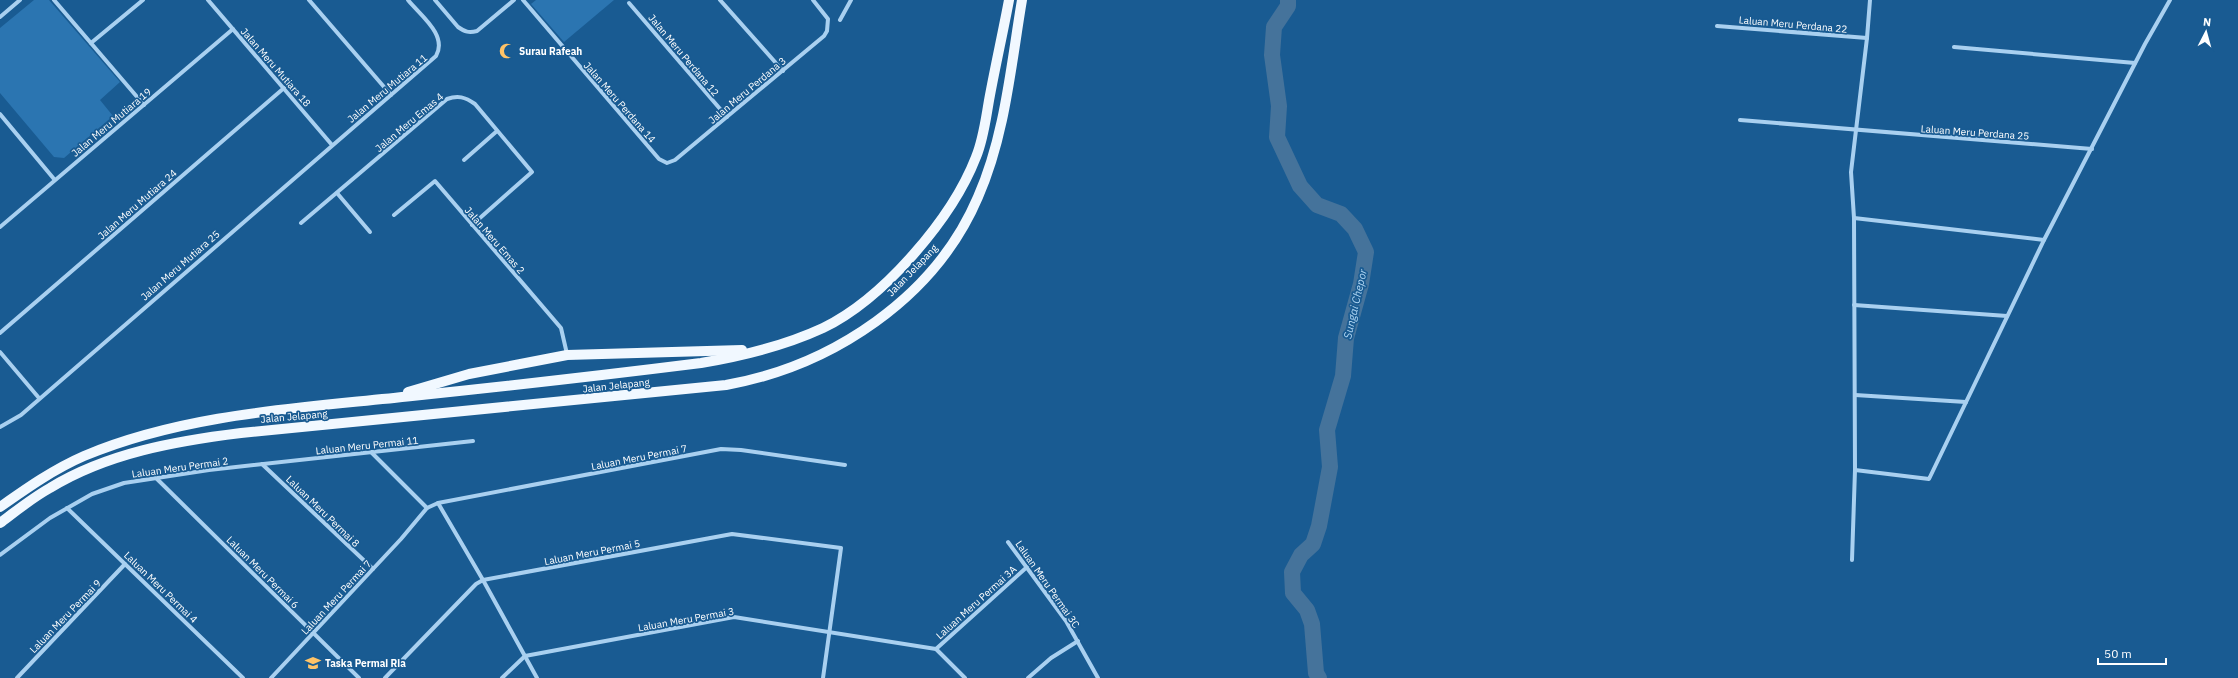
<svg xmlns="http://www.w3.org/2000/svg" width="2238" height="678" viewBox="0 0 2238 678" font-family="'IBM Plex Sans',sans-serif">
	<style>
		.green { fill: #2b75b1 }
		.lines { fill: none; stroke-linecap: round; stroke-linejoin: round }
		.river { stroke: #45739b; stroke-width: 16 }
		.minor { stroke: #a9d0f0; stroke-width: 4 }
		.primary { stroke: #f1f8ff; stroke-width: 10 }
		.labels { text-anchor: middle; stroke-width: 3.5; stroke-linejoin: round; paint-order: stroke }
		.street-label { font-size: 10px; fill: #fff; stroke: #195b92 }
		.poi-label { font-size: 10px; font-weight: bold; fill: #fff; stroke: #195b92; text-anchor: start }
		.water-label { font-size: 11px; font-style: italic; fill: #b5daf6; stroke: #195b92 }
	</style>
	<rect width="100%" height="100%" fill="#195b92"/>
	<g class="green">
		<polygon points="34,0 49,0 120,82 100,100 113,116 64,158 54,157 0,93 0,28"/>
		<polygon points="536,0 614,0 564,42 531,4"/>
	</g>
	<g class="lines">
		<polyline class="river" points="1288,0 1288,6 1274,27 1272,55 1279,106 1277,137 1300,186 1317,205 1341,214 1355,229 1366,252 1361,284 1346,338 1343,376 1327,430 1330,467 1319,526 1313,544 1301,555 1292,572 1293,593 1307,610 1312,624 1316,673 1319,678"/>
		<g class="minor">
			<polyline points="54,0 144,105"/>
			<polyline points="208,0 332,145"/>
			<polyline points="309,0 391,95"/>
			<path d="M435,0L458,27C465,32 469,33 477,31L514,0"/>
			<polyline points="523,0 659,159 667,163 675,160 824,36 827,31 828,19 813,0"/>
			<polyline points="720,0 783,71"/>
			<polyline points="629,3 727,117"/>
			<polyline points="0,17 20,0"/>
			<polyline points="840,20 851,0"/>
			<polyline points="1717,26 1867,38"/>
			<polyline points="91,43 143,0"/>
			<polyline points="1954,47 2135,63"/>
			<polyline points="0,114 54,179"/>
			<polyline points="1740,120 2092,149"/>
			<polyline points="464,160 497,131"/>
			<polyline points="337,193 370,232"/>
			<polyline points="394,215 435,181 561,328 567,354"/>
			<polyline points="1854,218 2044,240"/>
			<path d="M301,223L447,99C458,95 465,97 475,104L532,172L472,225"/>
			<polyline points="0,227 233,29"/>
			<polyline points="1854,305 2007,316"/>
			<polyline points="0,333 284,88"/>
			<polyline points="0,352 39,398"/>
			<polyline points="1855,395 1966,402"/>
			<path d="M0,427L21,415L436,56C448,35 420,15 408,0"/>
			<polyline points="371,452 427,508 438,503 721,449 741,450 845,465"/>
			<polyline points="262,464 373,569"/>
			<polyline points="1855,470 1929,479 2044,240 2145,44 2170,0"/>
			<polyline points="155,477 359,678"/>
			<polyline points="438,503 483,580 537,678"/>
			<polyline points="67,508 243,678"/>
			<polyline points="1008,542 1066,621 1098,678"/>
			<polyline points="0,555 50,518 92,494 124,483 209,470 473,441"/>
			<polyline points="1852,560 1855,470 1854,218 1851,172 1867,38 1870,0"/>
			<polyline points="936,649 1027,567"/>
			<polyline points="17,678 125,564"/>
			<polyline points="271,678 401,539 427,508"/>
			<polyline points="385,678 476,584 483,580 732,534 841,548 823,678"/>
			<polyline points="502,678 525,656 734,617 936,649 965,678"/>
			<polyline points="1028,678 1051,658 1078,641"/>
		</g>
		<g class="primary">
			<polyline points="408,392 469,374 567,355 742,350"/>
			<path d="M0,507C27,488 54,469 84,456C186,413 303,408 412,396C508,386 605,375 701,363C743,356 784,346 823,328C883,299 952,219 976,157C984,138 986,116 990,95C996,63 1003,32 1009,0"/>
			<path d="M0,523C16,511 32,498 50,488C107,453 176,441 241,433L726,385C832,366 935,298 978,197C1005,136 1011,65 1022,0"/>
		</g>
	</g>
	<defs>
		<symbol id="mosque-bare" viewBox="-9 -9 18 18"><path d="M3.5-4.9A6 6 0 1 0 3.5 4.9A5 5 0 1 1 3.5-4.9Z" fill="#ffc367" stroke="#195b92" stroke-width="2.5" paint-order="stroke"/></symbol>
		<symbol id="school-bare" viewBox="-9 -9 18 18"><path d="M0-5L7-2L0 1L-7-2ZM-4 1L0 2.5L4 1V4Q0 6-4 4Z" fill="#ffc367" stroke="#195b92" stroke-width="2.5" paint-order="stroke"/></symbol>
	</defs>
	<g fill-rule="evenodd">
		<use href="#mosque-bare" x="496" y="40" width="22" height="22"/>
		<use href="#school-bare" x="302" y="652" width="22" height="22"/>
	</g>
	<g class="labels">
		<g class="street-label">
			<text transform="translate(1793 24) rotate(5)" y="4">Laluan Meru Perdana 22</text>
			<text transform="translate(684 55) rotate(50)" y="4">Jalan Meru Perdana 12</text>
			<text transform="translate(276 67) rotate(49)" y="4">Jalan Meru Mutiara 18</text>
			<text transform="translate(387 88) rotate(-40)" y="4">Jalan Meru Mutiara 11</text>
			<text transform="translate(747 90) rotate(-40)" y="4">Jalan Meru Perdana 3</text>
			<text transform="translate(620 102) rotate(49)" y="4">Jalan Meru Perdana 14</text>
			<text transform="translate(111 122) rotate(-40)" y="4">Jalan Meru Mutiara 19</text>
			<text transform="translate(409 122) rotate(-40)" y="4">Jalan Meru Emas 4</text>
			<text transform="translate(1975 132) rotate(4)" y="4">Laluan Meru Perdana 25</text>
			<text transform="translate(137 204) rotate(-41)" y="4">Jalan Meru Mutiara 24</text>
			<text transform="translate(495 240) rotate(49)" y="4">Jalan Meru Emas 2</text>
			<text transform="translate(180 265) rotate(-41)" y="4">Jalan Meru Mutiara 25</text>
			<text transform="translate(912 270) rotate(-46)" y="4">Jalan Jelapang</text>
			<text transform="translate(616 385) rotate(-6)" y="4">Jalan Jelapang</text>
			<text transform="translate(294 416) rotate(-5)" y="4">Jalan Jelapang</text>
			<text transform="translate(367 445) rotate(-6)" y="4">Laluan Meru Permai 11</text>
			<text transform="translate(639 457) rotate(-11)" y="4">Laluan Meru Permai 7</text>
			<text transform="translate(180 467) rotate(-8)" y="4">Laluan Meru Permai 2</text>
			<text transform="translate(323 511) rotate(44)" y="4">Laluan Meru Permai 8</text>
			<text transform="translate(592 552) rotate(-11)" y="4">Laluan Meru Permai 5</text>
			<text transform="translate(263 572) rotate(45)" y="4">Laluan Meru Permai 6</text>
			<text transform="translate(1048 584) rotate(55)" y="4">Laluan Meru Permai 3C</text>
			<text transform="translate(161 587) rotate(44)" y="4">Laluan Meru Permai 4</text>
			<text transform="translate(336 597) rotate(-47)" y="4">Laluan Meru Permai 7</text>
			<text transform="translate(976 602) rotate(-42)" y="4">Laluan Meru Permai 3A</text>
			<text transform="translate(65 616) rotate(-46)" y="4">Laluan Meru Permai 9</text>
			<text transform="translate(686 619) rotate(-10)" y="4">Laluan Meru Permai 3</text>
		</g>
		<g class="poi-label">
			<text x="519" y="55">Surau Rafeah</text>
			<text x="325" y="667">Taska Permai Ria</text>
		</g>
		<g class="water-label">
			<text transform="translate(1355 304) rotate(-77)" y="4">Sungai Chepor</text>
		</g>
	</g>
	<g transform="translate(2206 32) rotate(6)" stroke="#195b92" stroke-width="3" paint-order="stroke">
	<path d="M0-3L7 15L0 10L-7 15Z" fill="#ffffff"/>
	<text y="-6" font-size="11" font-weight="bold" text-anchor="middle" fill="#ffffff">N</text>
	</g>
	<path d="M2098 658v6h68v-6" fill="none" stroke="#ffffff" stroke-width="2"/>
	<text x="2104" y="658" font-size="12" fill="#ffffff" stroke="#195b92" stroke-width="3" paint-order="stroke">50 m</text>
</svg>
